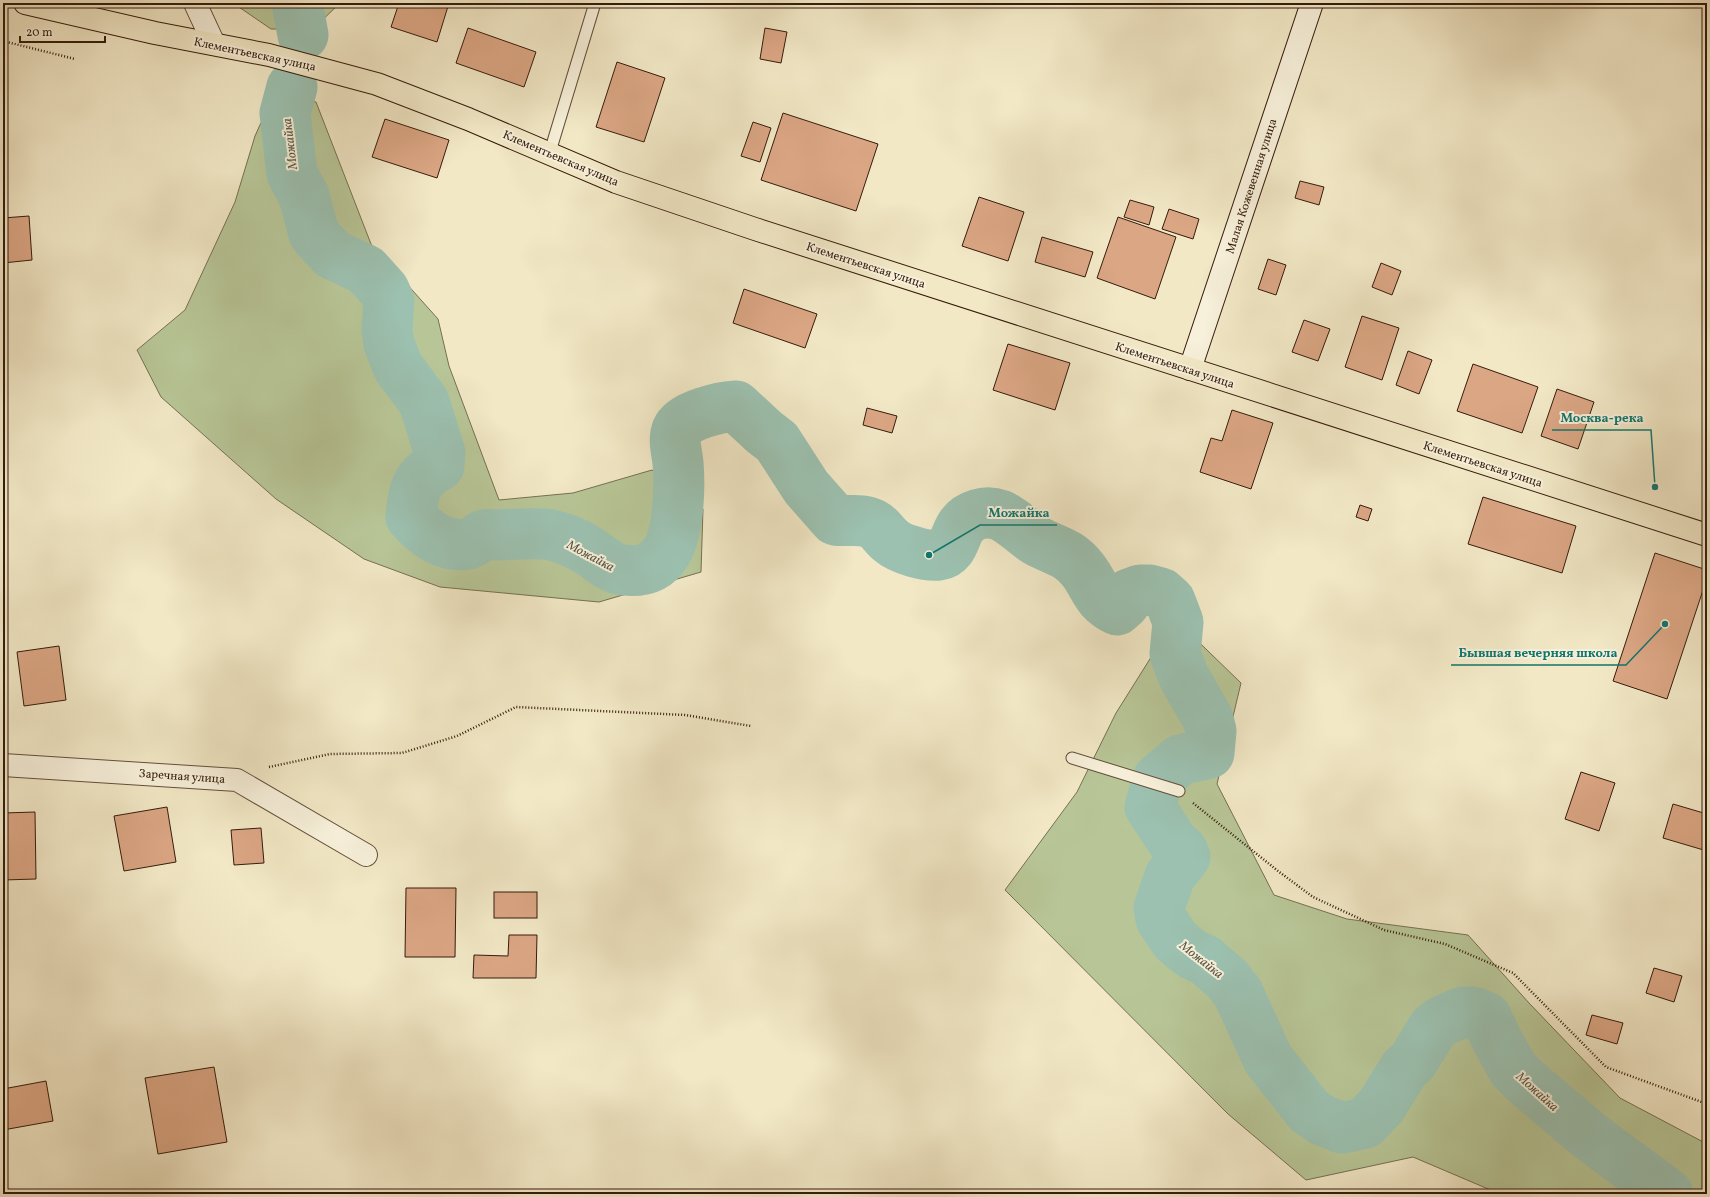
<svg xmlns="http://www.w3.org/2000/svg" width="1710" height="1197" viewBox="0 0 1710 1197" font-family="Vollkorn,serif">
	<style>
		.green { fill: #b8c697; stroke: #767052 }
		.lines { fill: none; stroke-linecap: round; stroke-linejoin: round }
		.river { stroke: #9cc1b0; stroke-width: 51 }
		.building { fill: #dba684; stroke: #351b0c }
		.lane-casing { stroke: #644e3a; stroke-width: 13 }
		.street-casing { stroke: #644e3a; stroke-width: 24 }
		.secondary-casing { stroke: #351b0c; stroke-width: 24 }
		.primary-casing { stroke: #351b0c; stroke-width: 24 }
		.path { stroke: #351b0c; stroke-width: 2.5; stroke-dasharray: 1 2; stroke-linecap: butt }
		.lane { stroke: #f7f0da; stroke-width: 11 }
		.street { stroke: #f7f0da; stroke-width: 22 }
		.secondary { stroke: #f7f0da; stroke-width: 22 }
		.primary { stroke: #f2e8c6; stroke-width: 22 }
		.labels { text-anchor: middle; stroke-width: 4; stroke-linejoin: round; paint-order: stroke }
		.street-label { font-size: 12px; fill: #351b0c; stroke: #f7f0da }
		.water-label { font-size: 13px; font-style: italic; fill: #595545; stroke: #f7f0da }
		.leader { fill: none; stroke: #0f766e; stroke-width: 1.5 }
		.callout-dot { fill: #0f766e; stroke: #f7f0da; stroke-width: 1.5 }
		.callout-label { font-size: 13px; text-anchor: middle; font-weight: bold; fill: #0f766e; stroke: #f7f0da; stroke-width: 4; stroke-linejoin: round; paint-order: stroke }
	</style>
	<rect width="100%" height="100%" fill="#f2e8c6"/>
	<filter id="stains"><feTurbulence type="fractalNoise" baseFrequency=".005" numOctaves="4"/><feColorMatrix values="0 0 0 0 .2 0 0 0 0 .09 0 0 0 0 .02 0 0 0 .5 -.17"/></filter>
	<radialGradient id="worn" r=".72"><stop offset=".6" stop-color="#630" stop-opacity="0"/><stop offset="1" stop-color="#630" stop-opacity=".3"/></radialGradient>
	<g class="green">
		<polygon points="233,3 340,3 313,29 271,29"/>
		<polygon points="274,94 316,102 371,244 438,319 449,366 499,500 573,493 652,470 703,509 701,572 599,602 440,587 364,559 276,499 161,397 137,350 185,310 235,202 255,136"/>
		<polygon points="1175,619 1241,683 1217,784 1274,895 1347,919 1468,935 1529,1003 1620,1098 1707,1144 1707,1194 1500,1194 1413,1157 1306,1180 1228,1114 1005,890 1077,792 1116,713"/>
	</g>
	<g class="lines">
		<g class="river">
			<polyline points="297,3 303,35"/>
			<path d="M292,87L285,113L292,174L304,196L314,234L332,254L366,270L384,290L389,301L387,330L389,344L398,367L424,402L440,453L439,466C415,477 413,493 411,517C425,533 444,548 468,544C474,543 478,537 484,535C488,534 494,535 499,535C514,534 529,533 544,534C558,535 577,543 589,551C599,557 611,569 623,570C640,572 655,569 665,554C679,535 680,486 678,463C677,453 673,440 677,430C683,415 721,407 736,406L764,432L777,442L806,487L835,520C848,522 861,518 873,524C881,528 884,536 891,541C900,549 927,557 939,555C953,553 954,538 960,528C968,514 986,510 1000,515C1014,521 1024,533 1037,541C1055,551 1068,551 1083,570C1096,587 1095,599 1117,610L1125,603L1129,594L1140,590H1150L1161,593L1170,601L1178,622L1175,654L1184,677L1208,719L1211,731L1209,753L1180,760L1158,779L1150,807L1175,845L1182,850L1185,857L1170,876L1159,908L1161,919L1175,940L1183,947L1192,954L1205,960L1227,979L1238,993L1268,1059L1309,1111L1322,1120L1342,1128L1365,1123L1382,1105L1404,1069L1413,1061L1433,1028L1442,1021L1463,1012H1473L1486,1017L1497,1040L1513,1069L1526,1082L1591,1137L1668,1194"/>
		</g>
	</g>
	<g class="building">
		<polygon points="399,3 449,3 437,42 391,27"/>
		<polygon points="468,28 536,52 524,87 456,63"/>
		<polygon points="765,28 787,32 781,63 760,59"/>
		<polygon points="617,62 665,78 644,142 596,127"/>
		<polygon points="783,113 878,144 856,211 761,180"/>
		<polygon points="385,119 449,140 437,178 372,157"/>
		<polygon points="753,122 771,128 760,162 741,156"/>
		<polygon points="1300,181 1324,187 1319,205 1295,198"/>
		<polygon points="979,197 1024,212 1008,261 962,246"/>
		<polygon points="1130,200 1154,207 1149,225 1124,217"/>
		<polygon points="1169,209 1199,219 1193,239 1162,229"/>
		<polygon points="29,216 32,260 3,263 3,218"/>
		<polygon points="1118,217 1176,237 1155,299 1097,278"/>
		<polygon points="1042,237 1093,252 1085,277 1035,262"/>
		<polygon points="1268,259 1286,265 1276,295 1258,289"/>
		<polygon points="1381,263 1401,271 1392,295 1372,287"/>
		<polygon points="744,289 817,314 805,348 733,323"/>
		<polygon points="1362,316 1399,328 1382,380 1345,367"/>
		<polygon points="1304,320 1330,329 1318,361 1292,352"/>
		<polygon points="1008,344 1070,363 1055,410 993,390"/>
		<polygon points="1408,351 1432,360 1419,394 1396,385"/>
		<polygon points="1473,364 1538,387 1522,433 1457,411"/>
		<polygon points="1557,389 1594,402 1578,449 1541,436"/>
		<polygon points="867,408 897,416 892,433 863,425"/>
		<polygon points="1232,410 1273,423 1251,489 1200,472 1211,438 1222,441"/>
		<polygon points="1483,497 1576,526 1562,573 1468,544"/>
		<polygon points="1360,505 1372,509 1368,521 1356,517"/>
		<polygon points="1655,553 1707,570 1707,578 1667,699 1613,681"/>
		<polygon points="59,646 66,700 24,706 17,652"/>
		<polygon points="1581,772 1615,783 1599,831 1565,819"/>
		<polygon points="1673,804 1707,814 1707,851 1663,838"/>
		<polygon points="167,807 176,862 124,871 114,816"/>
		<polygon points="35,812 36,879 3,880 3,813"/>
		<polygon points="261,828 264,863 234,865 231,830"/>
		<polygon points="406,888 456,888 455,957 405,957"/>
		<rect x="494" y="892" width="43" height="26"/>
		<polygon points="509,935 537,935 536,978 473,978 474,955 508,956"/>
		<polygon points="1654,968 1682,976 1674,1002 1646,993"/>
		<polygon points="1592,1015 1623,1023 1617,1044 1586,1035"/>
		<polygon points="214,1067 227,1142 158,1154 145,1078"/>
		<polygon points="46,1081 53,1121 3,1130 3,1089"/>
	</g>
	<g class="lines">
		<defs>
			<g id="lane">
				<polyline points="549,155 595,3"/>
				<polyline points="1072,758 1179,791"/>
			</g>
			<g id="street">
				<polyline points="195,3 214,44"/>
				<polyline points="3,765 237,780 366,855"/>
			</g>
			<polyline id="secondary" points="1190,369 1312,3"/>
			<polyline id="primary" points="25,3 155,33 269,55 377,84 468,119 616,182 755,229 1707,535"/>
		</defs>
		<use href="#lane" class="lane-casing"/>
		<use href="#street" class="street-casing"/>
		<use href="#secondary" class="secondary-casing"/>
		<use href="#primary" class="primary-casing"/>
		<g class="path">
			<polyline points="3,41 75,59"/>
			<polyline points="269,767 330,754 402,753 457,736 516,707 685,715 751,726"/>
			<polyline points="1193,803 1278,871 1313,897 1384,930 1445,944 1513,973 1606,1067 1707,1104"/>
		</g>
		<use href="#lane" class="lane"/>
		<use href="#street" class="street"/>
		<use href="#secondary" class="secondary"/>
		<use href="#primary" class="primary"/>
	</g>
	<g class="labels">
		<g class="street-label">
			<text transform="translate(255 54) rotate(12)" y="4">Клементьевская улица</text>
			<text transform="translate(561 158) rotate(23)" y="4">Клементьевская улица</text>
			<text transform="translate(1251 186) rotate(-72)" y="4">Малая Кожевенная улица</text>
			<text transform="translate(866 265) rotate(18)" y="4">Клементьевская улица</text>
			<text transform="translate(1175 365) rotate(18)" y="4">Клементьевская улица</text>
			<text transform="translate(1483 464) rotate(18)" y="4">Клементьевская улица</text>
			<text transform="translate(182 776) rotate(4)" y="4">Заречная улица</text>
		</g>
		<g class="water-label">
			<text transform="translate(289 144) rotate(-97)" y="5">Можайка</text>
			<text transform="translate(591 555) rotate(28)" y="5">Можайка</text>
			<text transform="translate(1202 959) rotate(38)" y="5">Можайка</text>
			<text transform="translate(1538 1091) rotate(42)" y="5">Можайка</text>
		</g>
	</g>
	<path class="leader" d="M1655 487L1651 430H1552M929 555L980 525H1057M1665 624L1626 665H1451"/>
	<g class="callout-dot">
		<circle cx="1655" cy="487" r="4"/>
		<circle cx="929" cy="555" r="4"/>
		<circle cx="1665" cy="624" r="4"/>
	</g>
	<g class="callout-label">
		<text x="1602" y="422">Москва-река</text>
		<text x="1019" y="517">Можайка</text>
		<text x="1538" y="657">Бывшая вечерняя школа</text>
	</g>
	<rect width="1710" height="1197" fill="none" stroke="#f2e8c6" stroke-width="16"/>
	<rect x="4" y="4" width="1702" height="1189" fill="none" stroke="#351b0c" stroke-width="2"/>
	<rect x="8" y="8" width="1694" height="1181" fill="none" stroke="#351b0c"/>
	<path d="M20 36v6h85v-6" fill="none" stroke="#351b0c" stroke-width="2"/>
	<text x="26" y="36" font-size="12" fill="#351b0c" stroke="#f7f0da" stroke-width="3" paint-order="stroke">20 m</text>
	<rect width="100%" height="100%" filter="url(#stains)"/>
	<rect width="100%" height="100%" fill="url(#worn)"/>
</svg>
